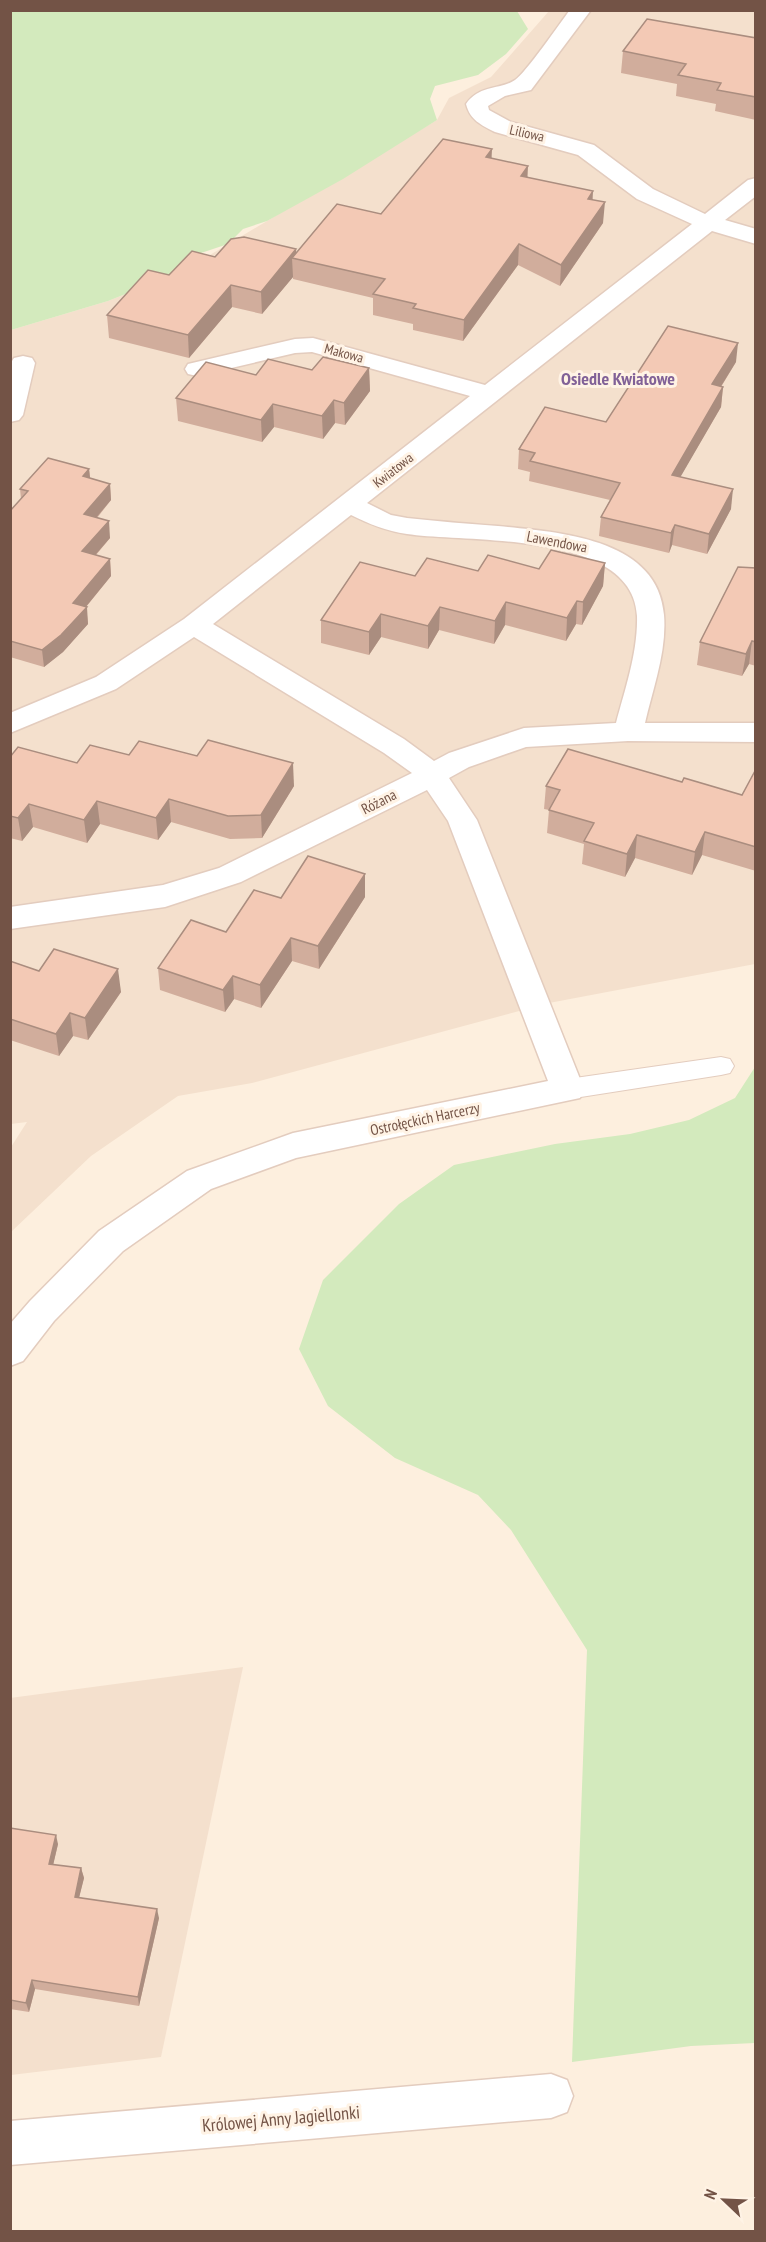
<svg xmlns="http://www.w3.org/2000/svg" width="766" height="2242" viewBox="0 0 766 2242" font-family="'PT Sans Narrow',sans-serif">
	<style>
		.residential { fill: #f4e0cd }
		.green { fill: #d3eabd }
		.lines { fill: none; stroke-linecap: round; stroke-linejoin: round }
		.lane-casing { stroke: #e3ccbe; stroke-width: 2 }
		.street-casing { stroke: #e3ccbe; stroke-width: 3 }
		.lane { fill: #fff; fill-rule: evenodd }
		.street { fill: #fff; fill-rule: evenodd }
		.wall { fill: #d1ad9c }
		.shaded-wall { fill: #aa8d7f }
		.building { fill: #f3c9b5; stroke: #aa8d7f; stroke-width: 1.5 }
		.labels { text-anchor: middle; stroke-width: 6; stroke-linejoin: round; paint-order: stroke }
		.far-street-label { font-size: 14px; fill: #735346; stroke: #fff3e5 }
		.street-label { font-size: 15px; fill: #735346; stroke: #fff3e5 }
		.far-district-label { font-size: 18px; font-weight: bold; fill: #816197; stroke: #fff3e5 }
		.near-street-label { font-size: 18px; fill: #735346; stroke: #fff3e5 }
	</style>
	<rect width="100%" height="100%" fill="#fdefde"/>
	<g class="residential">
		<polygon points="549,11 755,11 755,964 549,1003 252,1083 178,1096 91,1156 11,1232 11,1147 27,1122 11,1124 11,330 108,301 183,271 437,120 449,98 491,77"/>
		<polygon points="243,1667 161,2057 11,2075 10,1698"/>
	</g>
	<g class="green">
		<polygon points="11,11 517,11 528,29 506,54 478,75 435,86 430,99 437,120 343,179 267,221 243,229 228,244 198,254 183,271 108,301 11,330"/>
		<polygon points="755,1067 755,2043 691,2046 572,2062 587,1650 511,1530 478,1495 395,1458 328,1406 299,1349 323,1280 399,1204 454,1165 555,1144 630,1134 689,1120 735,1098"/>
	</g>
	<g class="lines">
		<defs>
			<polygon id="lane" points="721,1057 730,1059 734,1066 730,1073 721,1075 568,1099 559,1096 555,1089 559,1082 568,1079"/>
			<g id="street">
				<path d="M570,10H591L531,90L505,96L488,106L489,110L511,122L594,145L653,189L705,214L748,180L756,178V196L725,220L756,229V244L712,231L367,503L391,515L407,518C437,521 468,524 498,526C556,532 658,537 664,615C667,651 653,688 645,723H756V742L628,741L526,747L469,767L449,778L477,820L584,1089L580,1098L296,1158L211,1189L123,1251L54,1321L23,1361L10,1366V1324L30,1301L99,1231L187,1171L293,1133L548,1081L448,821L427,790L241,882L165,907L10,929V907L163,885L219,868L412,773L384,753L194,637L116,689L10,733V713L96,677L184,619L470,396L312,352L295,353L197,376L188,374L185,369L188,364L295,339L313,338L485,385L692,224L637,199L578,155L495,132C481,125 470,120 466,104C480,84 501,90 515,80C525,74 560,23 570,10ZM351,515C369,524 386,531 407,534C466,543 633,530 637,616C638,652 625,689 616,723L524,728L449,753L434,761L404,739L213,624Z"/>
				<polygon points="23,356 32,358 35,363 23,415 19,420 10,422 10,364 14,358"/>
				<polygon points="551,2074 567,2080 573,2096 567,2112 551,2118 10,2165 10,2121"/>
			</g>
		</defs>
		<use href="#lane" class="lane-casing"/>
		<use href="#street" class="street-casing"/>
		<use href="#lane" class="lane"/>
		<use href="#street" class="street"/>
	</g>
	<g class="wall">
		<polygon points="756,38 756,120 715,111 716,104 676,96 677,84 621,73 623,51"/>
		<polygon points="492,158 528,177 593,200 603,223 560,286 518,265 463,341 413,330 413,324 373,315 373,298 293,279 293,277 262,314 232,307 189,358 109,338 107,315 169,275 215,257 297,253 381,214"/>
		<polygon points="736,362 721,387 723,387 721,407 680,477 731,509 707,554 672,545 669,553 599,536 601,517 610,500 529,481 530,472 518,469 519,449 606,422"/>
		<polygon points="369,368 370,391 345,425 335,423 323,439 274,427 262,442 178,421 176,398 256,375 312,370"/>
		<polygon points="89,469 90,478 110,484 111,500 97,518 110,538 96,555 110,559 111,576 86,607 88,624 63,652 44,667 10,657 10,511 21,499 20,489"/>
		<polygon points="605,563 603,586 582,625 576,624 566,641 505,625 494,644 439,630 428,649 381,637 369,655 321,643 321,620 478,571 539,569"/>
		<polygon points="756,568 756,666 749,664 742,676 697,665 700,642"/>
		<polygon points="129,755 294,786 262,838 230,839 171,822 158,840 100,824 87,843 33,827 22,841 10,838 10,757 77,763"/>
		<polygon points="756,769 756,871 702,855 692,875 635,858 625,877 582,864 584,844 547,833 549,810 544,809 546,786 682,782 742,795"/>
		<polygon points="365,874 365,897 319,969 292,961 261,1008 234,999 225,1012 160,990 158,968 226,932 281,898"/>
		<polygon points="10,961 39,971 121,992 88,1040 73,1036 59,1056 10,1040"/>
		<polygon points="10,1828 58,1844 53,1865 81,1868 84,1878 79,1897 159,1918 139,2006 35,1989 29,2012 10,2009"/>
	</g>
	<g class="shaded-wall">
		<polygon points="492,149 491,170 486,157"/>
		<polygon points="528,166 527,187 521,176"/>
		<polygon points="593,191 592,212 588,199"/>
		<polygon points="605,202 603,223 560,286 561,265"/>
		<polygon points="519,244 518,265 463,341 464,320"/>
		<polygon points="296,249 297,259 292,258 293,277 262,314 261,292"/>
		<polygon points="231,285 232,307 189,358 188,335"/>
		<polygon points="738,343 736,362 710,404 712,384"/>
		<polygon points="369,368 370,391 345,425 344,403"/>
		<polygon points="723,387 721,407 670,495 672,475"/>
		<polygon points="334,400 335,423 323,439 322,416"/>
		<polygon points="273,404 274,427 262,442 261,420"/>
		<polygon points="89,469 91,486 83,476"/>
		<polygon points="110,484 111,500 85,531 84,514"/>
		<polygon points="733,489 731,509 707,554 709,534"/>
		<polygon points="109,521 110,538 84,568 82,551"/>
		<polygon points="675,525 672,545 669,553 671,533"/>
		<polygon points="110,559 111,576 80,614 87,607 88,624 63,652 44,667 42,650 73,603"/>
		<polygon points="605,563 603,586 582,625 583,602"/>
		<polygon points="577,601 576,624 566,641 567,618"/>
		<polygon points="506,602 505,625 494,644 495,621"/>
		<polygon points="440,607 439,630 428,649 428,626"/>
		<polygon points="381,614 381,637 369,655 369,632"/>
		<polygon points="752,641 749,664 742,676 746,654"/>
		<polygon points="293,763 294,786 262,838 261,815"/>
		<polygon points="169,799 171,822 158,840 156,818"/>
		<polygon points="97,801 100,824 87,843 84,820"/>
		<polygon points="29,804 33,827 22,841 18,818"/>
		<polygon points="705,832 702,855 692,875 695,852"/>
		<polygon points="637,835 635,858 625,877 627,854"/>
		<polygon points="365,874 365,897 319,969 318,946"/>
		<polygon points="291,938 292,961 261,1008 260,985"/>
		<polygon points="118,969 121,992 88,1040 85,1018"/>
		<polygon points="233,976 234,999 225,1012 223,990"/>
		<polygon points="70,1013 73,1036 59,1056 56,1034"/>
		<polygon points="56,1835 58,1844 51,1874 49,1864"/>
		<polygon points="81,1868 84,1878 77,1906 75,1897"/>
		<polygon points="157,1909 159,1918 139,2006 138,1997"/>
		<polygon points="32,1980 35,1989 29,2012 26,2003"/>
	</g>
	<g class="building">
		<polygon points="647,19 756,38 756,97 717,90 721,83 678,75 686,64 623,51"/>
		<polygon points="443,139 492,149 486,157 528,166 521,176 593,191 588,199 605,202 561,265 519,244 464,320 413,308 416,304 373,294 385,279 292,258 337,204 381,214"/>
		<polygon points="244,237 296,249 261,292 231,285 188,335 107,315 148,270 169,275 192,251 215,257 231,239"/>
		<polygon points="668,326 738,343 712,384 723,387 672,475 733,489 709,534 675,525 671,533 601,517 620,483 530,461 535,453 519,449 545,407 606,422"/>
		<polygon points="323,357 369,368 344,403 334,400 322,416 273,404 261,420 176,398 206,362 256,375 268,359 312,370"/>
		<polygon points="48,458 89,469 83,476 110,484 84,514 109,521 82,551 110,559 73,603 87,607 61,635 42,650 10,641 10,511 28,491 20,489"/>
		<polygon points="551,550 605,563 583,602 577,601 567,618 506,602 495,621 440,607 428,626 381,614 369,632 321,620 360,562 415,576 427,558 478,571 488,555 539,569"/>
		<polygon points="738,567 756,568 756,642 752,641 746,654 700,642"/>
		<polygon points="208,740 293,763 261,815 228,816 169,799 156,818 97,801 84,820 29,804 18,818 10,816 10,757 18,747 77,763 90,745 129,755 139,741 197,756"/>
		<polygon points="568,749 682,782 684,778 742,795 756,769 756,847 705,832 695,852 637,835 627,854 584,841 594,823 549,810 560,790 546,786"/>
		<polygon points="308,856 365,874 318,946 291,938 260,985 233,976 223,990 158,968 191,920 226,932 254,890 281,898"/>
		<polygon points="54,949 118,969 85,1018 70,1013 56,1034 10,1019 10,961 39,971"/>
		<polygon points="10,1828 56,1835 49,1864 81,1868 75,1897 157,1909 138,1997 32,1980 26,2003 10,2000"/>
	</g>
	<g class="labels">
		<g class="far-street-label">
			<text transform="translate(527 133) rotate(13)" y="5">Liliowa</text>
			<text transform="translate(344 353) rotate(15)" y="5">Makowa</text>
			<text transform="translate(393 470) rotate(-38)" y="5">Kwiatowa</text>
		</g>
		<g class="street-label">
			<text transform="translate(557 542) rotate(11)" y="5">Lawendowa</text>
			<text transform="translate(379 802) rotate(-27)" y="5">Różana</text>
			<text transform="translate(425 1119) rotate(-12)" y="5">Ostrołęckich Harcerzy</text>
		</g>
		<g class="far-district-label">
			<text x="618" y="385">Osiedle Kwiatowe</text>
		</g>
		<g class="near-street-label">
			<text transform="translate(281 2119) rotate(-5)" y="6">Królowej Anny Jagiellonki</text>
		</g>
	</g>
	<rect width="766" height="2242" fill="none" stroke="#735346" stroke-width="24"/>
	<g transform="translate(724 2200) rotate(293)" stroke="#fff3e5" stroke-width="4.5" paint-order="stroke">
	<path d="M0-4.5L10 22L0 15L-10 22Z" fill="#735346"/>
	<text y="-9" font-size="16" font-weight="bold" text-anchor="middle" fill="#735346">N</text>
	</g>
</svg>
